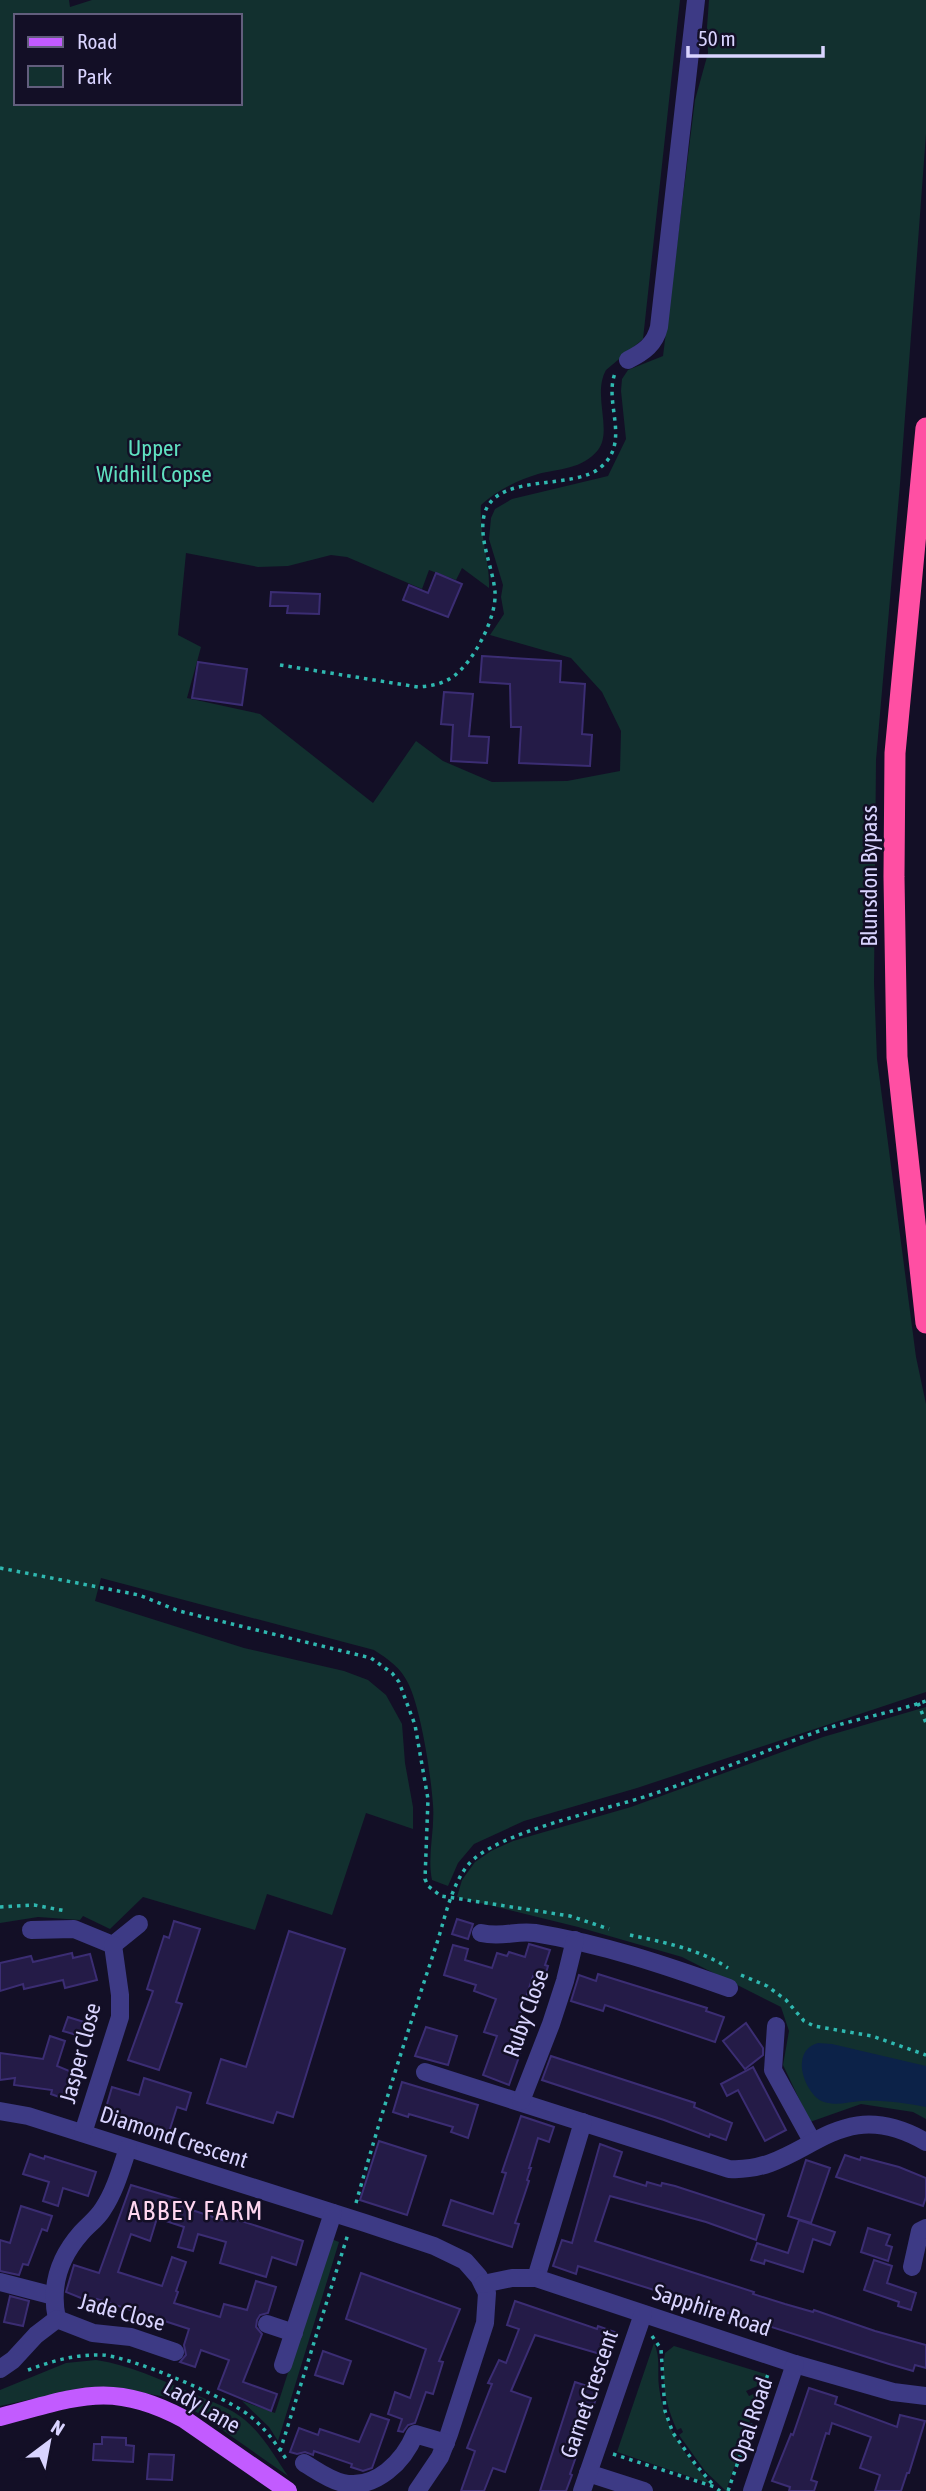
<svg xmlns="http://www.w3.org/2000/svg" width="926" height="2491" viewBox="0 0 926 2491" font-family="'Asap Condensed',sans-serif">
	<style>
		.green { fill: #12302f; fill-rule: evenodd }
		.water { fill: #0c2248 }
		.building { fill: #241b47; stroke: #3b2d73; stroke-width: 2 }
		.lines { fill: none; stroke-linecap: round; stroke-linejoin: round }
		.path { stroke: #2fb8b0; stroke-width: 3.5; stroke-dasharray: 3.5 5; stroke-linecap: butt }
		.minor { stroke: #3d3a85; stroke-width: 18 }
		.major { stroke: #c25bff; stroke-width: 18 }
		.highway { stroke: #ff4fa3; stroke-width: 21 }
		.labels { text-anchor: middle; stroke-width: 5; stroke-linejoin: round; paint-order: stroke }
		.park-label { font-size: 23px; fill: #5fe0c0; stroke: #130f26 }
		.street-label { font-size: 23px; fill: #d9d4ff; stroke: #130f26 }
		.quarter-label { font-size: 26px; letter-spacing: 2px; fill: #ffd6f0; stroke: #130f26 }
	</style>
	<rect width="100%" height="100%" fill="#130f26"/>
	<g class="green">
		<path d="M0,0H69L70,7L92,0H680L643,339L606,370C592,395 613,430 598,450C583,469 558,469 538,474C518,480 496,491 481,505C479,534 490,560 489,588L462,568L456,580L429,570L422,589L347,557L331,555L288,566L258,567L186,553L178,635L201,647L187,698L260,714L373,803L416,741L443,761L492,782L567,781L620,771L621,731L602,692L571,658L490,635L504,614L501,597L503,585L489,539L491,518L495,509L512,499L608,476L626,439L621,391L622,379L628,370L663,356L695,100L708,53L707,27L709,0H926V134L900,484L876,760L874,983L877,1059L916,1357L926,1404V1692L637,1788L524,1821L474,1844L458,1863L448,1886L432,1880C427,1855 435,1831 433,1805C431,1775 421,1709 408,1683C401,1668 388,1659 374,1650L101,1578L95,1601L244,1648L344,1671L368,1680L386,1695L402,1724L405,1763L413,1807V1829L366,1813L332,1915L267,1894L255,1930L143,1897L110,1929L83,1916L80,1920L38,1917L0,1923ZM16,16H240V103H16Z"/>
		<polygon points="926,1707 926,2119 913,2112 861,2104 810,2122 783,2065 789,2031 781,2007 682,1957 578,1927 457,1897 462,1880 475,1862 491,1851 513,1841 631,1807 823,1737"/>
		<polygon points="331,2239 339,2242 278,2441 269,2427 242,2401 275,2413"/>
		<path d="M654,2343C661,2358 657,2371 659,2387C664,2426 684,2455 711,2484L617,2452Z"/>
		<path d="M674,2346L766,2374L762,2384L746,2391L749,2396L760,2391L726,2491L705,2471L679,2435L683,2432L681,2428L677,2430C666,2407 660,2378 665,2353Z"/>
		<path d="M96,2360C130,2365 161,2380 192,2393C210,2401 231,2408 245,2420C263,2435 275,2457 288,2476L198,2413L167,2397L119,2389L46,2400L32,2399L0,2406V2390L66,2363Z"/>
	</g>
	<path class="water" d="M818,2043L832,2044L926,2066V2107C906,2103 882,2100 861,2101C849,2102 836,2106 824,2102C811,2098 800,2075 802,2062C803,2052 808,2046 818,2043Z"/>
	<g class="building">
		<polygon points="436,573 462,584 448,617 403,600 409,585 428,593"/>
		<polygon points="271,592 320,594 319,614 287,613 288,606 270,606"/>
		<polygon points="482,656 561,661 560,682 585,684 582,734 592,735 590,766 519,763 521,727 511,727 510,684 480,682"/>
		<polygon points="198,662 247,669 242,705 192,698"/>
		<polygon points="444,692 473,694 469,736 489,737 487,763 451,761 453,725 441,724"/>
		<polygon points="457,1919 473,1924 468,1939 452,1934"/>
		<polygon points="174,1921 200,1929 176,2002 182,2004 159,2070 128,2060 153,1991 147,1989 164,1936 169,1938"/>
		<polygon points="289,1931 345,1949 293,2117 277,2112 273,2123 207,2103 221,2059 246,2067"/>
		<polygon points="529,1944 550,1950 545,1965 548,1966 544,1980 533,1976 509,2049 520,2054 509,2085 483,2075 497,2036 484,2032 496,1999 474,1991 476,1985 444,1975 453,1945 468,1949 465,1960 492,1968 497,1953 507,1956 509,1952 525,1957"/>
		<polygon points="72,1953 73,1958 90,1954 97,1980 65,1988 63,1980 24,1989 23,1984 0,1991 0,1963 31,1956 33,1962"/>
		<polygon points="598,1974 707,2008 706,2011 724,2017 715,2042 605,2005 603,2011 571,2001 579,1975 596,1981"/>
		<polygon points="68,2017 84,2022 80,2036 63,2031"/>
		<polygon points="746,2023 763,2048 763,2055 745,2069 723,2041"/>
		<polygon points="426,2027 457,2036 448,2065 415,2056"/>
		<polygon points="50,2036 65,2041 57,2066 79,2075 70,2101 51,2094 52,2090 14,2085 15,2078 0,2080 0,2053 43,2059"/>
		<polygon points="551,2056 695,2103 694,2107 732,2123 726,2140 710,2134 709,2137 664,2120 542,2080"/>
		<polygon points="753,2067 786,2130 765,2141 738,2090 727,2096 721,2084"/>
		<polygon points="144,2078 191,2093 186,2110 177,2107 169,2132 105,2111 112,2087 139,2095"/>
		<polygon points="402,2082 478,2105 468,2138 451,2132 453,2127 409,2114 408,2117 393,2112"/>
		<polygon points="521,2116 554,2127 549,2142 538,2138 529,2168 531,2168 527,2180 529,2181 515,2223 519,2224 512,2247 443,2225 451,2200 493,2214 506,2173 502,2172"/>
		<polygon points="379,2141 426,2156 407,2215 360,2200"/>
		<polygon points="600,2144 622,2152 614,2176 646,2186 647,2182 661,2186 662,2183 675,2186 764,2215 756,2240 706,2222 610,2196 595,2241 754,2292 753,2294 785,2304 813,2312 814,2310 875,2331 926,2345 926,2368 915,2365 913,2371 889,2364 578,2266 576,2274 553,2266 562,2240 572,2243"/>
		<polygon points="30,2154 44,2159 45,2156 96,2172 88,2196 63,2188 58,2206 43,2201 49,2182 23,2174"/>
		<polygon points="845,2155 860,2160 861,2157 899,2167 926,2178 926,2197 923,2206 836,2177"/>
		<polygon points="806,2160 830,2168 811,2223 788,2216"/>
		<polygon points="131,2185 191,2203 189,2209 222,2220 223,2215 303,2241 296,2265 272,2257 266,2277 220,2263 226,2242 198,2234 193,2251 178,2247 184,2227 157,2218 150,2241 131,2234 118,2272 162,2286 172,2257 186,2262 176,2291 178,2292 174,2303 220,2317 224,2304 247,2310 256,2281 276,2287 268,2313 260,2315 257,2320 256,2327 262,2334 243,2382 277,2394 271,2411 218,2389 229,2360 201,2350 195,2367 180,2362 186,2355 184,2345 189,2329 97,2299 96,2304 66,2292 74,2265 99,2273"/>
		<polygon points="21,2206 52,2216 47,2231 42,2229 28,2265 23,2264 19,2275 0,2271 0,2240 10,2243"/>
		<polygon points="799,2220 835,2232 830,2245 813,2239 803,2272 765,2260 764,2264 751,2260 757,2243 788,2253"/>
		<polygon points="868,2228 890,2235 886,2245 892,2247 888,2261 861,2252"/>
		<polygon points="874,2260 892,2266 887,2283 916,2293 911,2310 898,2306 899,2302 864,2290"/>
		<polygon points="361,2273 460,2309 439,2361 443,2362 433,2394 426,2392 415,2423 408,2425 403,2432 398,2431 402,2419 388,2414 395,2392 410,2398 426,2349 346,2319"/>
		<polygon points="10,2296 29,2301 23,2326 4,2322"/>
		<polygon points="515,2301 597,2329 598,2326 615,2332 607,2356 535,2335 511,2391 531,2398 505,2472 493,2468 484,2491 461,2491 475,2451 467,2448 492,2384 488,2383 499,2360 506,2363 519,2329 507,2325"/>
		<polygon points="323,2351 351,2361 343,2384 315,2375"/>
		<polygon points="575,2382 599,2390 570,2474 572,2475 566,2491 540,2491"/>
		<polygon points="809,2388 837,2397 835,2404 897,2427 900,2415 925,2421 909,2473 907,2473 901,2491 875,2491 880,2475 860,2468 871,2437 832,2423 829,2434 826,2433 811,2480 817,2482 814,2491 789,2491 790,2487 772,2481 791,2434 793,2435"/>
		<polygon points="371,2414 389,2420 372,2468 363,2471 351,2467 352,2464 314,2451 313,2455 305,2452 297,2454 290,2452 299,2428 318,2435 320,2429 359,2442"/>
		<polygon points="102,2437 126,2438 126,2445 134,2446 133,2462 93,2460 94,2444 102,2444"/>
		<polygon points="149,2454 174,2455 172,2480 147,2479"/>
	</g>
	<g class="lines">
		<g class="path">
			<path d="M280,665L418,687C431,686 443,684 454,676C474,661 497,617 495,592C493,567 477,537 485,512C499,472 574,491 601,467C632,441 602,401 616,371"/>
			<polyline points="0,1568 139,1595 179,1611 371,1658 392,1673 399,1682 415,1725 428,1799 425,1879 428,1886 441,1896 570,1916 609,1929"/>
			<polyline points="918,1703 926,1723"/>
			<polyline points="0,1907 34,1905 66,1911"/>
			<path d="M630,1935C663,1942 699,1949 728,1968"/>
			<polyline points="741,1975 767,1986 786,2000 804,2021 814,2026 872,2036 926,2055"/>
			<path d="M356,2203C380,2118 407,2033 435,1949C444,1923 450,1887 468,1865C495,1832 606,1810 650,1795C707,1776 762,1752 819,1731C854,1719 891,1713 926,1701"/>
			<polyline points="652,2336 661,2349 665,2411 673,2433 696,2465 715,2487"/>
			<path d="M28,2370C52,2361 76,2354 102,2355C129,2356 228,2398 250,2416C266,2429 277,2445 288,2462"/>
			<polyline points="280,2451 348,2234"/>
			<polyline points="613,2454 715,2487 720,2491"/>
			<polyline points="728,2491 768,2374"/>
		</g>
		<g class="minor">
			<path d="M628,360C644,352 655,344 659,327L696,0"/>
			<polyline points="31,1930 74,1929 113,1945 139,1924"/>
			<path d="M481,1933C503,1938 516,1930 535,1933C602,1944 665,1965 729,1988"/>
			<polyline points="776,2026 773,2070 812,2141"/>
			<path d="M425,2072L729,2169C806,2174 834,2089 926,2142"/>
			<polyline points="521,2101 551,2024 565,1981 575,1940"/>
			<polyline points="0,2111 28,2116 365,2223 434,2246 465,2261 479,2277 487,2293 485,2323 449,2434 440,2457 417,2491"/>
			<polyline points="83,2133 120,2017 120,1995 113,1945"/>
			<polyline points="912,2267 920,2231 926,2228"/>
			<polyline points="536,2278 583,2122"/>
			<polyline points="0,2282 54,2296"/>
			<polyline points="483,2284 512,2278 536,2278 795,2364 893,2392 926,2396"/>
			<path d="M57,2319C50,2287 59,2258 81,2233C88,2225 97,2219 103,2209C115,2191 121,2169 128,2148"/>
			<polyline points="267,2324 294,2333"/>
			<polyline points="283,2365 333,2213"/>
			<polyline points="0,2369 13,2360 36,2335 57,2319 93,2333 131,2337 175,2352"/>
			<path d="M304,2463C316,2470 329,2480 343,2483C376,2490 404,2461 415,2434L446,2443"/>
			<polyline points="588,2473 644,2491"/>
			<polyline points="582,2491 643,2314"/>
			<polyline points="752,2491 795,2364"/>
		</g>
		<path class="major" d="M0,2417C75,2398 110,2379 184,2419L288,2491"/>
		<polyline class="highway" points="926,428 895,753 894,877 897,1057 926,1323"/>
	</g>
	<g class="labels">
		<g class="park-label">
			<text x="154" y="456">Upper<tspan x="154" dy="26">Widhill Copse</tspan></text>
		</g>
		<g class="street-label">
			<text transform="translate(869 876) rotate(-90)" y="8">Blunsdon Bypass</text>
			<text transform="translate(526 2013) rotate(-70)" y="8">Ruby Close</text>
			<text transform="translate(80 2053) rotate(-75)" y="8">Jasper Close</text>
			<text transform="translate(174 2137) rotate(18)" y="8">Diamond Crescent</text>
			<text transform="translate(712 2310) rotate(18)" y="8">Sapphire Road</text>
			<text transform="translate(122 2312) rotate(15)" y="8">Jade Close</text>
			<text transform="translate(589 2394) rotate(-71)" y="8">Garnet Crescent</text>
			<text transform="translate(202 2406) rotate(30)" y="8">Lady Lane</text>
			<text transform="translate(751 2420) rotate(-71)" y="8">Opal Road</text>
		</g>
		<g class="quarter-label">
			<text x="196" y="2220">ABBEY FARM</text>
		</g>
	</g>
	<rect x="14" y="14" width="228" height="91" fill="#130f26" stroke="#625e7d" stroke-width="2"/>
	<rect x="28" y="37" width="35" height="10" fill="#c25bff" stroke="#625e7d" stroke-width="2"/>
	<text x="77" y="49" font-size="21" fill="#d9d4ff">Road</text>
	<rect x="28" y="66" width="35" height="21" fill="#12302f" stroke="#625e7d" stroke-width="2"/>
	<text x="77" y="84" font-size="21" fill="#d9d4ff">Park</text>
	<g transform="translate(49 2442) rotate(32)" stroke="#130f26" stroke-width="5" paint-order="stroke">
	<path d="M0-5L12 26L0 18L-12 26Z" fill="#d9d4ff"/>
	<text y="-10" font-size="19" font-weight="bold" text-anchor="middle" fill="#d9d4ff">N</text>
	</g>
	<path d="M688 46v10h135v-10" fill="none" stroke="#d9d4ff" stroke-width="3.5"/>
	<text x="698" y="46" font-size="21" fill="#d9d4ff" stroke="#130f26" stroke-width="5" paint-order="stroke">50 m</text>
</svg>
